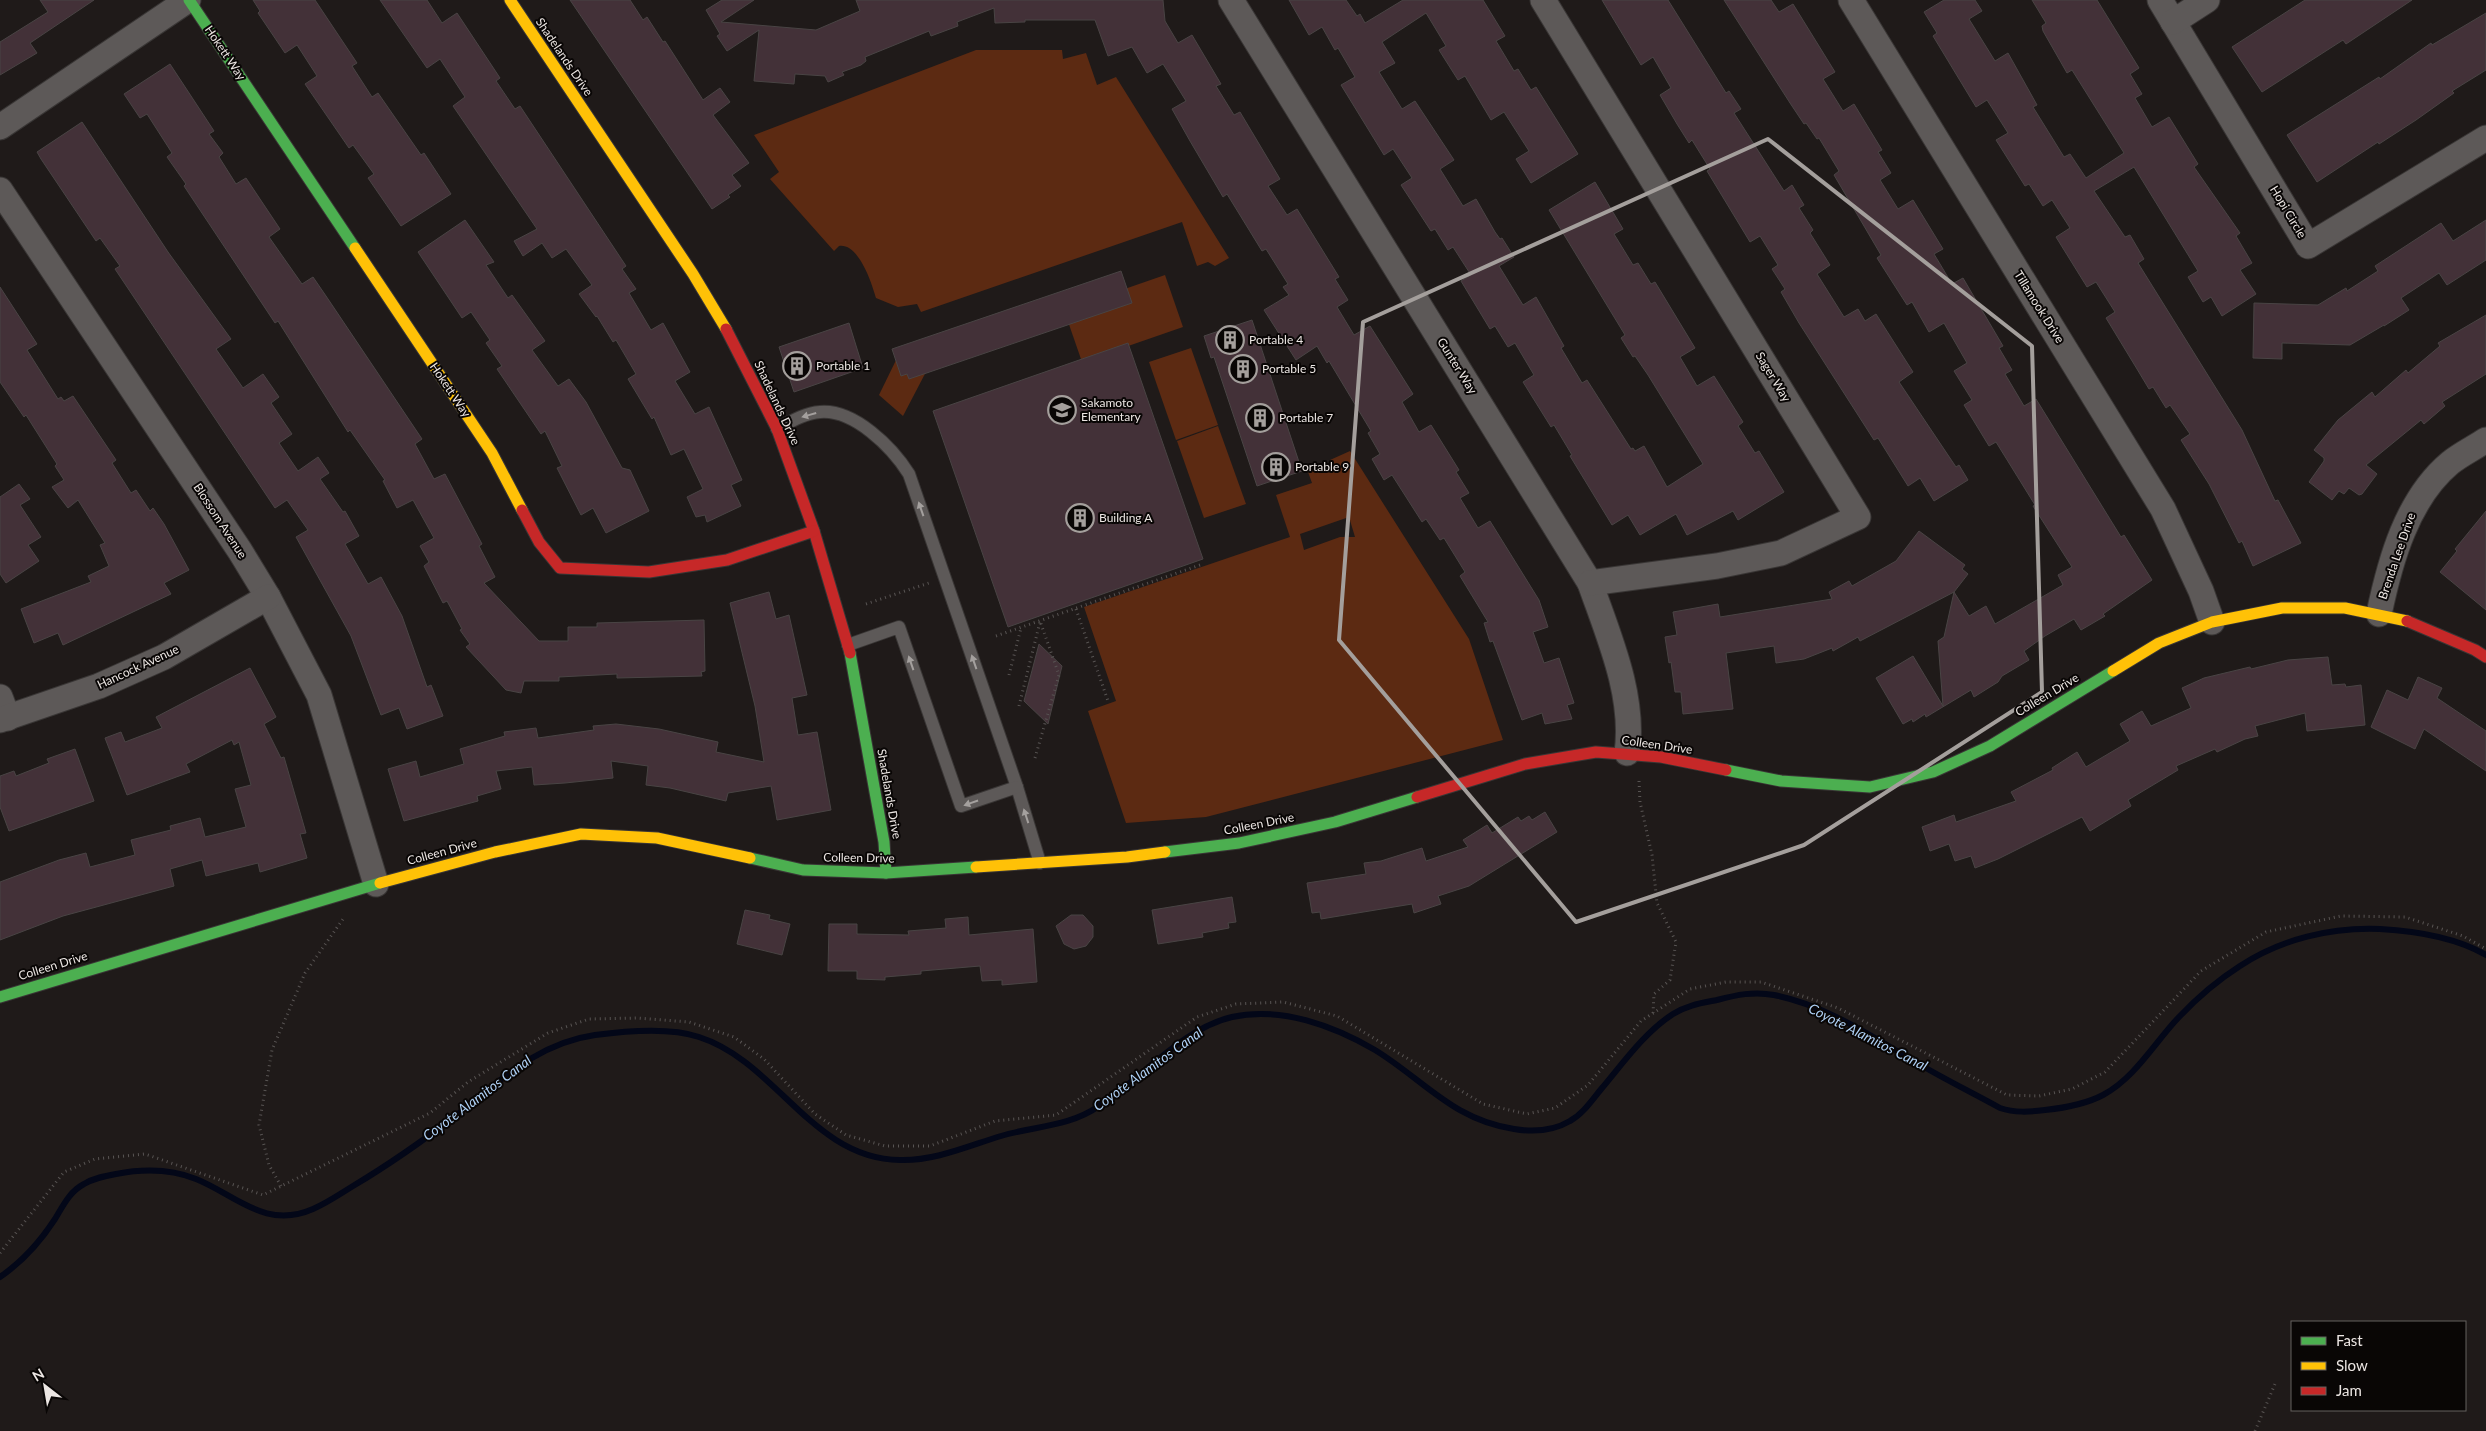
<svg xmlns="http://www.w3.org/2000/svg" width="2486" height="1431" viewBox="0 0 2486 1431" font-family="Lato,sans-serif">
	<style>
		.green { fill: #5c2a12; fill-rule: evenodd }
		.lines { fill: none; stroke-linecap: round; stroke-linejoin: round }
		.stream { stroke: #030718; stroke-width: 6 }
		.building { fill: #433138; stroke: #494444 }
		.lane-casing { stroke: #393635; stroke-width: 14 }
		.street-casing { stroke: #393635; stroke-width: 27 }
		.fast-casing { stroke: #393635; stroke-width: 13 }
		.slow-casing { stroke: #393635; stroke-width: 13 }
		.jam-casing { stroke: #393635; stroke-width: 13 }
		.path { stroke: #585453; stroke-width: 3; stroke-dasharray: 1 4; stroke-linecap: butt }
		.lane { stroke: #5d5958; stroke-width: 12 }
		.street { stroke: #5d5958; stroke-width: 25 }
		.fast { stroke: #4caf50; stroke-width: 11 }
		.slow { stroke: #ffc107; stroke-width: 11 }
		.jam { stroke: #c62828; stroke-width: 11 }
		.oneway { fill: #a4a09e }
		.marked { fill: none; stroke: #a49f9c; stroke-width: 4; stroke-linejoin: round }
		.labels { text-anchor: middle; stroke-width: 4; stroke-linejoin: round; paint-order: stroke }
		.street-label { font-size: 12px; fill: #ece6e3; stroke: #090605 }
		.poi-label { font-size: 12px; fill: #ece6e3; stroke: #090605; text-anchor: start }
		.water-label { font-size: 14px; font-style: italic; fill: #aed0f5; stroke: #090605 }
	</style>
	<rect width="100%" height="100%" fill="#1f1a19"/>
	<g class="green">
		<path d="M976,50H1062L1063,59L1086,53L1097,85L1116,77L1229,258L1215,266L1208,262L1197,266L1182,222L921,312L917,304L898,307L876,298C872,284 859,243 839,246L834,251L770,179L779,172L754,135Z"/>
		<polygon points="1165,275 1183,327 1082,362 1064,310"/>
		<polygon points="1191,348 1218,425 1176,440 1149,362"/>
		<polygon points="901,350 928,368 903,416 879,395"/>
		<polygon points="1218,426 1246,504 1204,518 1177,441"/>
		<path d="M1350,451L1469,639L1503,740L1206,817L1126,823L1088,711L1116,701L1084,607L1290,537L1276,495L1312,483L1308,472L1331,464L1330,460ZM1349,517L1355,537H1340L1304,550L1300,534Z"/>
	</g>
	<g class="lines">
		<path class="stream" d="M0,1277C22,1262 40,1242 55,1219C63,1206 69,1192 84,1184C94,1178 105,1176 116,1174C142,1169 171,1169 196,1179C236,1195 265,1230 313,1209C327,1203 340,1194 353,1186C390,1164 424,1140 458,1114C501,1080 538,1043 595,1035C625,1031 670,1027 699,1037C777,1062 812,1159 900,1160C935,1161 968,1146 1001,1136C1034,1126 1069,1127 1099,1106C1141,1079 1183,1028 1232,1017C1281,1006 1334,1026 1375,1050C1424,1080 1453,1120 1514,1129C1532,1132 1553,1131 1570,1121C1583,1114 1592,1100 1602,1088C1623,1063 1645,1032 1673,1014C1687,1005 1702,1003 1717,1000C1736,995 1754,991 1774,995C1826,1005 1874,1038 1919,1064C1946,1080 1973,1093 2000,1108C2015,1113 2029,1112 2045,1110C2064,1108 2086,1104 2103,1095C2135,1078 2155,1042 2179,1017C2197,998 2218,980 2240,966C2281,939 2331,927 2380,929C2416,931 2455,937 2486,955"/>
	</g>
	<g class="building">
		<polygon points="40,0 94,0 30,43 37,53 0,75 0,42 48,12"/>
		<polygon points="253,0 315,0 357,63 352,66 372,97 378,93 421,155 424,153 451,194 401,226 368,178 374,174 353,145 349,148 305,84 317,76 297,45 285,53 258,13 260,11"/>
		<polygon points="380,0 427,0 442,23 457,13 500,78 496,81 515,109 520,106 626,266 622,269 636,289 629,293 651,330 663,323 674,343 690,372 675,381 695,414 709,407 742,480 731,485 741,506 707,522 705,515 696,517 687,497 703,489 684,449 671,455 654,417 652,419 628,379 636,374 616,340 613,342 597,316 596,317 579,294 592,285 566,249 552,258 542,243 523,256 514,241 537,229 453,106 465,97 440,59 427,68"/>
		<polygon points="570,0 630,0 643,20 647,17 663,42 665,41 703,100 720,88 730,102 713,115 749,163 732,175 741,186 728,195 730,197 712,209"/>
		<polygon points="722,0 754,0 721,22 816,30 860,11 856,0 1163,0 1165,21 1178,43 1192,35 1221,84 1216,86 1234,115 1240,112 1280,179 1268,186 1287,215 1297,209 1339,277 1335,279 1348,300 1337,307 1354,335 1370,326 1413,394 1402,402 1419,432 1431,425 1459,470 1456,472 1469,493 1460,498 1478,528 1490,521 1539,600 1548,627 1533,632 1544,663 1559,658 1574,703 1567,705 1572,719 1545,724 1542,713 1522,720 1493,641 1490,642 1484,623 1488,622 1460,576 1465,572 1444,538 1440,540 1426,519 1422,522 1392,475 1384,480 1372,459 1380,454 1368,433 1371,431 1329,361 1327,363 1317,346 1296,360 1264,310 1289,295 1283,287 1288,284 1266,249 1262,251 1227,194 1223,197 1190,141 1172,109 1186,101 1163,64 1147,73 1132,47 1108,56 1095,20 1025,20 1025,22 995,23 994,8 957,22 958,26 931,36 929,31 865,57 866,61 861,65 842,72 844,75 828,82 825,76 795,74 794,84 754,81 759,30 727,51 717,36 720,34 706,10"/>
		<polygon points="1289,0 1346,0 1357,16 1360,14 1365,23 1403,0 1483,0 1505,36 1496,41 1514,71 1518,69 1531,90 1536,87 1578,154 1531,183 1516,159 1529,151 1504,112 1491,120 1465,76 1458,80 1439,50 1446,46 1426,13 1382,42 1395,63 1379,72 1402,109 1415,101 1454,160 1440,169 1463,206 1476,199 1495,232 1500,239 1502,238 1514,257 1499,266 1523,305 1536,297 1564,346 1561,348 1582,383 1587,380 1631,449 1633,448 1635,451 1644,446 1667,487 1703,464 1648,375 1635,356 1633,357 1621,338 1625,335 1549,210 1595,182 1623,229 1614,234 1633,265 1638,263 1651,284 1655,282 1695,348 1680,357 1697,386 1714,376 1743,422 1738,426 1755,453 1759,451 1784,492 1738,520 1733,511 1687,535 1676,514 1640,535 1628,515 1612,525 1570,456 1572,455 1554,425 1551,427 1523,382 1534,375 1515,343 1508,347 1495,326 1490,329 1461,281 1471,275 1453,247 1448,250 1435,229 1431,231 1401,185 1412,178 1393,149 1384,155 1341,85 1355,77 1338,48 1335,50 1322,27 1309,35"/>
		<polygon points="1602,0 1668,0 1726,93 1729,91 1741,109 1734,113 1784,191 1792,185 1804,205 1799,208 1813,230 1810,233 1830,265 1817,274 1844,317 1858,309 1865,321 1876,314 1913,372 1899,382 1956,467 1959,465 1968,480 1934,501 1920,478 1908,486 1878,438 1874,440 1799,323 1781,292 1785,289 1772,269 1778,265 1760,236 1750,242 1707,171 1710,169 1692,140 1689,143 1677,124 1660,95 1671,88 1653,57 1641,65"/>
		<polygon points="1724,0 1771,0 1779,12 1793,4 1835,72 1823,79 1843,111 1854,104 1882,150 1878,152 1891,173 1880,180 1898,209 1913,200 1943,249 1934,254 1952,284 1963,278 2003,346 1999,348 2012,370 2005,374 2024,406 2036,399 2121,537 2124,535 2152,580 2103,614 2105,616 2081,630 2074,619 2045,636 2024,651 2029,660 2002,676 1998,682 1974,697 1971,690 1926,717 1925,714 1913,722 1912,719 1903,724 1876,678 1913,656 1943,706 1938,641 1944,637 1954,592 1860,641 1858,637 1833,651 1832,648 1804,659 1776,663 1774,646 1726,653 1733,709 1683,714 1681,692 1675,692 1671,662 1669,663 1665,637 1677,635 1673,612 1718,604 1720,617 1832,599 1829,592 1849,581 1852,586 1896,561 1919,531 1965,565 1962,569 1968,574 1954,592 1969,616 1986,606 1995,624 2063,585 2058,575 2072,567 2033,506 2035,505 1996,442 1989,446 1964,405 1972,400 1954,371 1967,363 1944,323 1929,332 1912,302 1907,305 1877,258 1881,255 1834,175 1839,171 1819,138 1817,139 1806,123 1804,124 1790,103"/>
		<polygon points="1944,0 1975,0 1982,11 1969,19 1995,61 2008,53 2037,105 2033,107 2064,157 2070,154 2086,178 2124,153 2072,70 2067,73 2043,31 2042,26 2046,23 2032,0 2097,0 2139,68 2130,74 2142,94 2135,98 2152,127 2169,117 2198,164 2194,167 2240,233 2236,236 2252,263 2240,270 2256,294 2222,316 2211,297 2203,302 2188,277 2198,271 2134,167 2094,191 2125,237 2130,235 2144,259 2138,263 2242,430 2275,501 2278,500 2301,543 2253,566 2242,541 2239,543 2209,484 2181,440 2190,434 2170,405 2166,408 2153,387 2149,389 2137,369 2106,318 2115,312 2096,282 2087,287 2056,237 2070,228 2052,200 2043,206 2029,184 2025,186 1996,140 2008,133 1987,100 1976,107 1933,36 1937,33 1924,12"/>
		<polygon points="2305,0 2412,0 2346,44 2343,40 2262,92 2232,47"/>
		<polygon points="2486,13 2486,70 2452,91 2454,93 2416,120 2379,144 2378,142 2317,182 2287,135 2379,77 2380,79 2431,43 2432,45"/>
		<polygon points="170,64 214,131 209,134 223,153 219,157 236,184 246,178 280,229 269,237 302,284 313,277 326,296 422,439 415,444 434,479 445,474 482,544 479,546 495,577 484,583 539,641 568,641 568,627 597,627 597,623 704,620 705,671 701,672 702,676 617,678 617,674 559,677 559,681 524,681 521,693 506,690 466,647 470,644 460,630 462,629 447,601 443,603 424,566 429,562 420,546 434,538 413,500 397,508 383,481 385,480 350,430 348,432 278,321 275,323 184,186 186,184 167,157 172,153 147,114 140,118 124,94"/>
		<polygon points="82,122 168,252 231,339 216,349 243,388 263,374 279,397 271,403 292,434 279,443 298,471 318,457 329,473 320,479 343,512 345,511 359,536 345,544 368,584 381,577 402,616 427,687 431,685 443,716 407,729 399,708 381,715 351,636 296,537 308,530 287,500 275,508 115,269 120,266 100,238 96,241 41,159 37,152"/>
		<polygon points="465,220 494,262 486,265 508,298 512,295 545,341 532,350 558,386 569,379 586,402 622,468 630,470 649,511 606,533 593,508 581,515 557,468 562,466 545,431 541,434 497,369 502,366 486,343 490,340 471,312 462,318 418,252"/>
		<polygon points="2486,220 2486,260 2447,285 2439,273 2401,298 2409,310 2384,326 2384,325 2350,345 2282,343 2282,359 2253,358 2254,303 2318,305 2346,288 2347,291 2378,271 2375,266 2441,223 2453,241"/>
		<polygon points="1121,271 1132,303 909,379 907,374 901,376 892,349"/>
		<polygon points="0,287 37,344 27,350 58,399 61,397 64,401 73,396 116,460 112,463 131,493 136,490 150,511 153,508 164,524 189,570 164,583 171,594 63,645 58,633 34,643 21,609 91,582 88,576 109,566 100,545 105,543 78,500 68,508 52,487 64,480 55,466 57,464 26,415 24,417 0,382"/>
		<polygon points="2486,315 2486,374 2442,402 2445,406 2424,424 2421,420 2366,465 2377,474 2362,494 2359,495 2349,488 2344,494 2339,491 2332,500 2309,482 2324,461 2324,458 2314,450 2338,420 2372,392 2375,397 2406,370 2408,373 2440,346 2438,343"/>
		<polygon points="1252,320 1302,471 1257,486 1214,357 1211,358 1204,336"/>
		<polygon points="849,323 863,368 794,392 779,347"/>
		<polygon points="1128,343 1203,559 1008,627 933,411"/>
		<polygon points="19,484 30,499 20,505 41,537 28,545 39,561 6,583 0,574 0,497"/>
		<polygon points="2486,511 2486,610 2440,572 2457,551 2455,549"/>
		<polygon points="769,592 776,619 789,615 807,695 792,698 798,735 817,732 831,810 777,820 771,786 728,793 726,801 670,788 646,785 648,766 611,761 613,778 565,783 534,785 532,767 496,771 501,789 477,796 478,801 404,821 388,769 416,761 420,777 464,764 460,749 505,736 504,732 536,728 538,738 594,730 593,726 616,724 659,729 718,742 716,752 764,762 755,706 730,603"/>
		<polygon points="1039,644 1062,666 1048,724 1024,701"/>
		<polygon points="2328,657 2332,685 2345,684 2346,687 2361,685 2365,725 2307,731 2305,713 2255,726 2258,736 2245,739 2217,752 2215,749 2176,766 2178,770 2128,800 2131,806 2090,831 2082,817 1998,859 1975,868 1971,856 1955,861 1949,844 1930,851 1922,827 1954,815 1956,822 2016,801 2011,792 2053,770 2052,768 2077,752 2086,767 2130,741 2120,724 2142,711 2151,726 2191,708 2182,688 2204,678 2250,667 2251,669 2288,660"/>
		<polygon points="250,668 276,717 264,724 281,758 284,757 306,833 300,834 307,858 260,872 258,863 206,876 202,860 170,869 174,886 63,916 0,940 0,882 59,860 86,853 90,867 135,855 131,840 171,830 170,826 200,818 205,837 246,827 235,789 251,785 239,742 234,745 232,740 186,764 190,772 127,795 105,738 121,732 125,742 162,728 156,717"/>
		<polygon points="2418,677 2442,688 2437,698 2486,731 2486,771 2424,729 2415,749 2371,727 2387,690 2408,700"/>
		<polygon points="75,749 94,801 9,831 0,807 0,776 14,771 16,776 49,763 47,759"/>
		<polygon points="1545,812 1557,832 1469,886 1438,896 1441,904 1414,913 1412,904 1321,919 1320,912 1312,913 1307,883 1366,874 1364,863 1381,861 1422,848 1426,861 1468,847 1463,840 1487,825 1492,833 1518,817 1521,821 1529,816 1532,820"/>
		<polygon points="1232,897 1236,922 1228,923 1229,928 1202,933 1203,937 1158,944 1152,910"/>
		<polygon points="745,910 770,915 769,919 790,924 782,955 737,944"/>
		<polygon points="1071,915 1083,915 1093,926 1093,937 1086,946 1074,949 1064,944 1056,926"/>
		<polygon points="968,917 969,935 1033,929 1037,982 1002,985 1002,980 982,981 980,966 921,971 921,974 885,977 885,980 857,979 857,971 828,971 829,924 857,924 857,934 909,935 908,931 946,928 945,919"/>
	</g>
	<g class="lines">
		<defs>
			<g id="lane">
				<path d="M777,429C790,422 805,413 820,412C854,409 892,447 909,474L1017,787L1040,863"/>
				<polyline points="848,645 899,627 961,806 1017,787"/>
			</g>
			<g id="street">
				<path d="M1231,0L1590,583C1609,637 1635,696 1627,753"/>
				<polyline points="1543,0 1858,517 1781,553 1717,566 1590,583"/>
				<polyline points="1851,0 2163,509 2201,591 2212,622"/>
				<polyline points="2160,0 2308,246 2486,138"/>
				<polyline points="2173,22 2207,0"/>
				<polyline points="0,127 188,0"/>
				<polyline points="0,190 240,551 268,597 319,695 376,884"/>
				<path d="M2379,614C2390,561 2407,499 2450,463C2461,454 2474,448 2486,440"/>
				<polyline points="0,697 8,718"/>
				<polyline points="0,720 99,686 164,657 268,597"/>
			</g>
			<g id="fast">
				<polyline points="189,0 355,248"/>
				<polyline points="850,653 884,842 886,873"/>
				<polyline points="1726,770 1781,781 1870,787 1933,772 1990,746 2113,671"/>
				<polyline points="1165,852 1239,843 1335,822 1417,797"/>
				<polyline points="750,858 803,870 886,873 976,867"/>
				<polyline points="0,997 380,883"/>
			</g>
			<g id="slow">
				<polyline points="510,0 693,274 726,329"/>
				<polyline points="355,248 492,453 522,510"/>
				<polyline points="2113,671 2159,643 2212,622 2282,608 2345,608 2407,621"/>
				<polyline points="976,867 1127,857 1165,852"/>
				<polyline points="380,883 495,852 581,834 657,838 750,858"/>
			</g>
			<g id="jam">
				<polyline points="726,329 777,429 814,531 850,653"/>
				<polyline points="522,510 539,542 560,568 649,572 727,560 814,531"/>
				<polyline points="2407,621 2475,650 2486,657"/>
				<polyline points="1417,797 1525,764 1596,752 1661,757 1726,770"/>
			</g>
		</defs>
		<use href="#lane" class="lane-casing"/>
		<use href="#street" class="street-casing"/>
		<use href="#fast" class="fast-casing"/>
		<use href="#slow" class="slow-casing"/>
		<use href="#jam" class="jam-casing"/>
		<g class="path">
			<polyline points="866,604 929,583"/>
			<polyline points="1076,609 1108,701"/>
			<polyline points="996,636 1203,564"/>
			<polyline points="1009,675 1021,628"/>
			<polyline points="1019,706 1040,622"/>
			<polyline points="1035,758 1059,675 1040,621"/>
			<polyline points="1639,781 1640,802 1652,855 1657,903 1676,942 1670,980 1654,994 1653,1013"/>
			<polyline points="281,1186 269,1165 259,1125 272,1050 305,973 343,919"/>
			<polyline points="0,1253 64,1172 95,1159 145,1154 263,1195 430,1113 468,1082 548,1033 589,1019 637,1018 689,1022 734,1037 764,1059 815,1114 846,1135 885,1146 930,1146 995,1121 1056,1115 1197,1017 1236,1004 1283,1002 1337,1016 1483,1104 1527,1114 1555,1108 1588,1085 1641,1021 1690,989 1726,982 1761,982 1838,1008 2007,1095 2039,1096 2072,1089 2105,1072 2201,971 2266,932 2341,916 2405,917 2463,936 2486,949"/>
			<polyline points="2255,1431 2275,1384"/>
		</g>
		<use href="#lane" class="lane"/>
		<use href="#street" class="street"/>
		<use href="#fast" class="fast"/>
		<use href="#slow" class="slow"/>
		<use href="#jam" class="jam"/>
	</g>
	<defs><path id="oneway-solid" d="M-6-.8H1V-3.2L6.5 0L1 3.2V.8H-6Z" transform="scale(1.25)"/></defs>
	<g class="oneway">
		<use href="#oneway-solid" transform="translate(809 415) rotate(164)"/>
		<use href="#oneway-solid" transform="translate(921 509) rotate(-109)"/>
		<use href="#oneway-solid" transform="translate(974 662) rotate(-109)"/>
		<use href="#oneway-solid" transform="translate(911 663) rotate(-109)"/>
		<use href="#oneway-solid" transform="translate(971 803) rotate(161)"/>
		<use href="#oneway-solid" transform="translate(1026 816) rotate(-108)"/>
	</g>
	<path class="marked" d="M1768,139L2032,346L2042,692L1804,845L1576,922L1339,640L1363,322Z"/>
	<defs>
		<symbol id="building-ring" viewBox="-11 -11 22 22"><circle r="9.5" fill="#090605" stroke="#a49f9c" stroke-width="1.5"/><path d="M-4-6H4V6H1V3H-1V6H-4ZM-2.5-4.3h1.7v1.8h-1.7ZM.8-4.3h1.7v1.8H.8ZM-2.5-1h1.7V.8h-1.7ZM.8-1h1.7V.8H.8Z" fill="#a49f9c"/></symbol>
		<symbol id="school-ring" viewBox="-11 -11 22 22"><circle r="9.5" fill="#090605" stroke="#a49f9c" stroke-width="1.5"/><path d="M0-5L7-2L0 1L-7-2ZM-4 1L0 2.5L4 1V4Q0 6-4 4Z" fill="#a49f9c"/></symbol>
	</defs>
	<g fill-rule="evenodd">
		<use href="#building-ring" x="1214" y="324" width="32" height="32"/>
		<use href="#building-ring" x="781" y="350" width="32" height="32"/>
		<use href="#building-ring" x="1227" y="353" width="32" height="32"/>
		<use href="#school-ring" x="1046" y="394" width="32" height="32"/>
		<use href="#building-ring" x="1244" y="402" width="32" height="32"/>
		<use href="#building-ring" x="1260" y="451" width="32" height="32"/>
		<use href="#building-ring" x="1064" y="502" width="32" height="32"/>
	</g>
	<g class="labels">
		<g class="street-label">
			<text transform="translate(225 53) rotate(56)" y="4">Hokett Way</text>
			<text transform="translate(564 57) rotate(56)" y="4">Shadelands Drive</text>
			<text transform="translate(2288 212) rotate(59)" y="4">Hopi Circle</text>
			<text transform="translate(2039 307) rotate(58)" y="4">Tillamook Drive</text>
			<text transform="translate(1457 366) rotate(58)" y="4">Gunter Way</text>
			<text transform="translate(1773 377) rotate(59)" y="4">Sager Way</text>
			<text transform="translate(450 390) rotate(56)" y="4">Hokett Way</text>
			<text transform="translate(777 403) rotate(65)" y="4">Shadelands Drive</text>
			<text transform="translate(220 521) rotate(57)" y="4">Blossom Avenue</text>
			<text transform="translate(2397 556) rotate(-71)" y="4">Brenda Lee Drive</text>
			<text transform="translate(138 667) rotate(-25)" y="4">Hancock Avenue</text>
			<text transform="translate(2047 695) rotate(-31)" y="4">Colleen Drive</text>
			<text transform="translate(1657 745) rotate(8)" y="4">Colleen Drive</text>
			<text transform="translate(889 794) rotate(80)" y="4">Shadelands Drive</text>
			<text transform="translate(1259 824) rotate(-11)" y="4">Colleen Drive</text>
			<text transform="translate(442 852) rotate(-15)" y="4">Colleen Drive</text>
			<text transform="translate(859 858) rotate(1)" y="4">Colleen Drive</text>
			<text transform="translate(53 966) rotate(-17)" y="4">Colleen Drive</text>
		</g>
		<g class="poi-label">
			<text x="1249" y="344">Portable 4</text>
			<text x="816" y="370">Portable 1</text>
			<text x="1262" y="373">Portable 5</text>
			<text x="1081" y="407">Sakamoto<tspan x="1081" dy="14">Elementary</tspan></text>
			<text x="1279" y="422">Portable 7</text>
			<text x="1295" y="471">Portable 9</text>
			<text x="1099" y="522">Building A</text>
		</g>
		<g class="water-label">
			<text transform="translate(1868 1037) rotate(27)" y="5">Coyote Alamitos Canal</text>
			<text transform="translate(1148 1069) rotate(-36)" y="5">Coyote Alamitos Canal</text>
			<text transform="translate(477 1098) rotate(-37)" y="5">Coyote Alamitos Canal</text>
		</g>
	</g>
	<rect x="2291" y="1321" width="175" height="90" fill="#090605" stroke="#64605e"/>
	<rect x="2301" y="1337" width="25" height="8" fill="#4caf50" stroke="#64605e"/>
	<text x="2336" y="1346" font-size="15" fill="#ece6e3">Fast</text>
	<rect x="2301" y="1362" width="25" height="8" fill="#ffc107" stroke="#64605e"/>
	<text x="2336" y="1371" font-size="15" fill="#ece6e3">Slow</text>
	<rect x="2301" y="1387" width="25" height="8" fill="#c62828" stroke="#64605e"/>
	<text x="2336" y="1396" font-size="15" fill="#ece6e3">Jam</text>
	<g transform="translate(45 1386) rotate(329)" stroke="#090605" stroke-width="4" paint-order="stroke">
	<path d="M0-4L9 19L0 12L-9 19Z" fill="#ece6e3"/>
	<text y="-8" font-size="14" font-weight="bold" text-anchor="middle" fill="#ece6e3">N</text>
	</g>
</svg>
